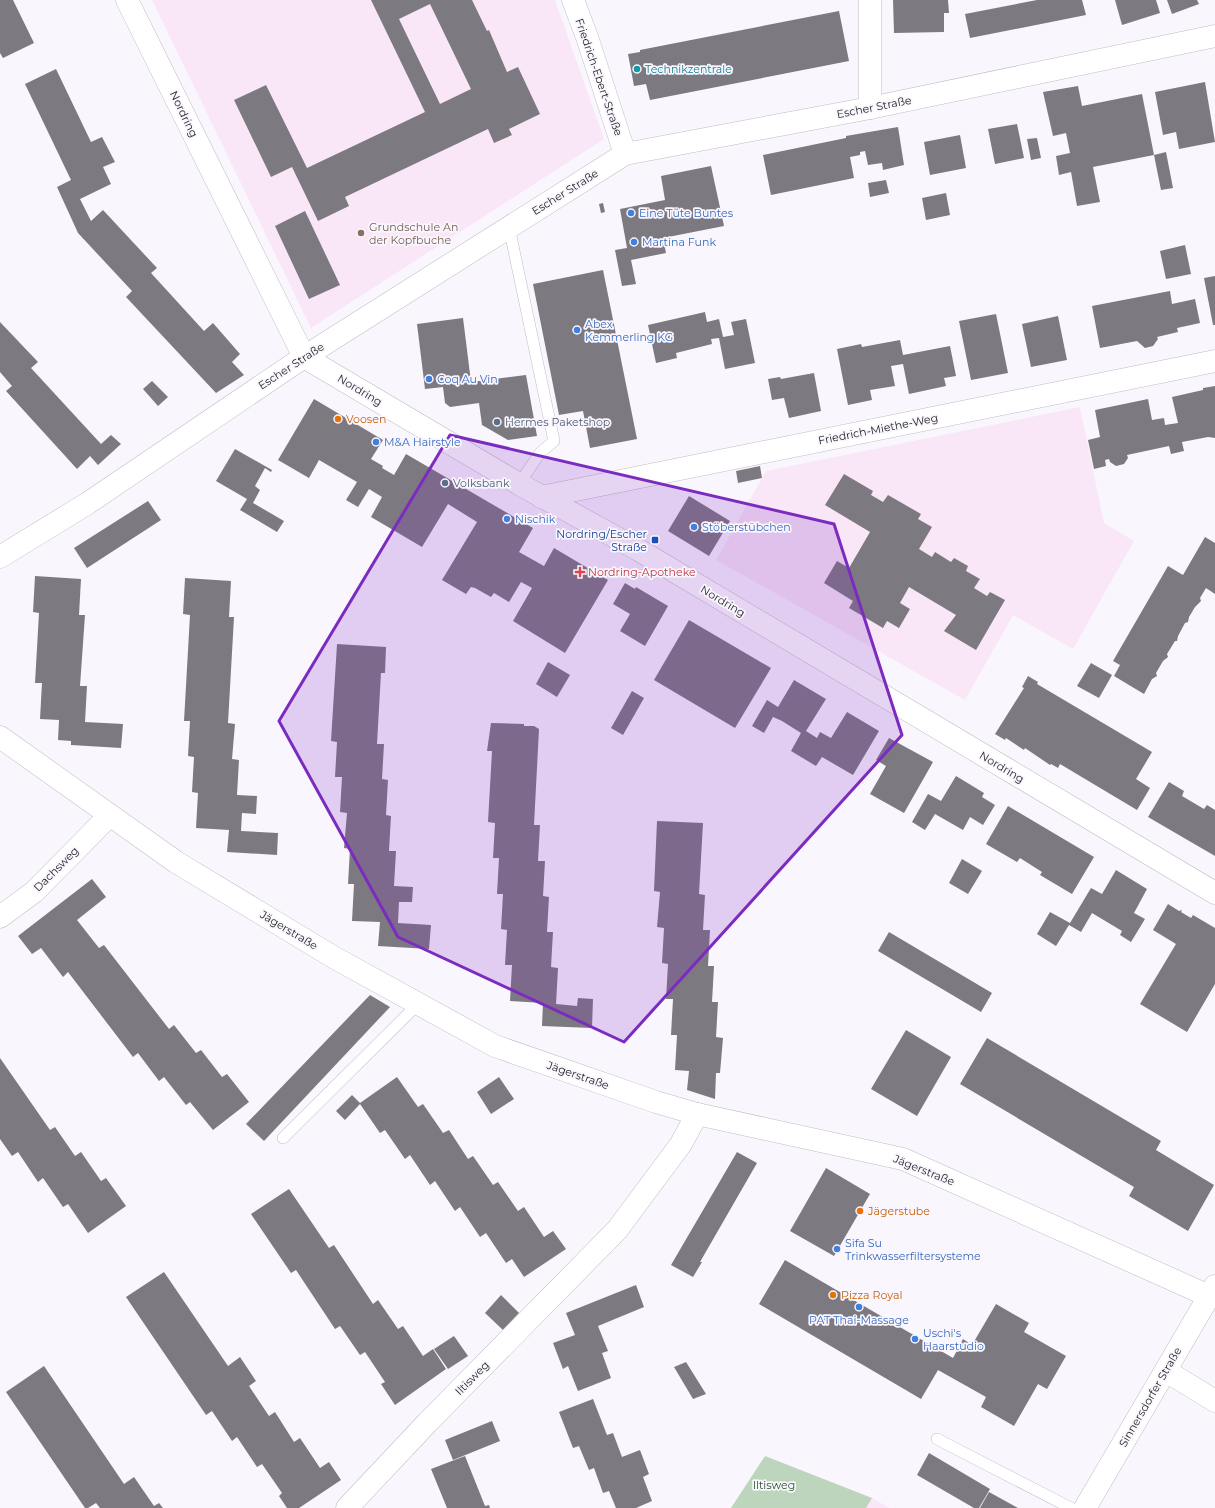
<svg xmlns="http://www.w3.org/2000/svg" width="1215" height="1508" viewBox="0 0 1215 1508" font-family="Montserrat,sans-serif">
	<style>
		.education { fill: #f9e7f8 }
		.green { fill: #bcd5bc }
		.building { fill: #7d7980; fill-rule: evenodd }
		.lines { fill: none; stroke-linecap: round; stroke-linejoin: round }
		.service-casing { stroke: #c0bcc3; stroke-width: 12 }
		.minor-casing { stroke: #c0bcc3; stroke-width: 23 }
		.service { stroke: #fff; stroke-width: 11 }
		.minor { stroke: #fff; stroke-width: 22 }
		.marked { fill: #7b2cbf; fill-opacity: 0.2; stroke: #7b2cbf; stroke-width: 3; stroke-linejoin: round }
		.culture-dot { fill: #0f9aa8; stroke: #faf6fe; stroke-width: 1.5 }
		.shop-dot { fill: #3f7fe0; stroke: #faf6fe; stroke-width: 1.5 }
		.education-dot { fill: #8d6e63; stroke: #faf6fe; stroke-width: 1.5 }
		.food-dot { fill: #e8710a; stroke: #faf6fe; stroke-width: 1.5 }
		.service-dot { fill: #5c6f8a; stroke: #faf6fe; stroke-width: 1.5 }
		.transit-dot { fill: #1a4fb4; stroke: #faf6fe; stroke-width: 1.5 }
		.health-dot { fill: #e0444e; stroke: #faf6fe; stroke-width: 1.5 }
		.labels { text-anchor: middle; stroke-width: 3.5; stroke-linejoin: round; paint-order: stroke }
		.culture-label { font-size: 11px; fill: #0d838f; stroke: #faf6fe; text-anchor: start }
		.street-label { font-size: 11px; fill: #262528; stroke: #faf6fe }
		.shop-label { font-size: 11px; fill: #366cbe; stroke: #faf6fe; text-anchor: start }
		.education-label { font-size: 11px; fill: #785e54; stroke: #faf6fe; text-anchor: start }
		.food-label { font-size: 11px; fill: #c56008; stroke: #faf6fe; text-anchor: start }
		.service-label { font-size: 11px; fill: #4e5e75; stroke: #faf6fe; text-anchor: start }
		.transit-label { font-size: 11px; fill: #164399; stroke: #faf6fe; text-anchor: end }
		.health-label { font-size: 11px; fill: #be3a42; stroke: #faf6fe; text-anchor: start }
		.park-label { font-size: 11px; fill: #28522a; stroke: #faf6fe }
	</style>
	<rect width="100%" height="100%" fill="#faf6fe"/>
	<g class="education">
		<polygon points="152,0 555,0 604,139 311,328"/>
		<polygon points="1080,407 1104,523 1134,541 1073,649 1013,615 965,700 716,560 766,471"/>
		<polygon points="872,1498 889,1508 866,1508"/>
	</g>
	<polygon class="green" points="765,1456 872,1498 866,1508 731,1508"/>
	<g class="building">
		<polygon points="0,0 13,0 34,43 3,58 0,53"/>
		<path d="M371,0H472L487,31L489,30L507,72L518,67L540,114L509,129L512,135L494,143L488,129L345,197L349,206L318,221L292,167L271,177L234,100L266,85L307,168L425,112ZM430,4L471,89L440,104L399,19Z"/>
		<polygon points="893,0 948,0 949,13 944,13 944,32 894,33"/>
		<polygon points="1037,0 1082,0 1086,15 970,38 965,14"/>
		<polygon points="1115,0 1156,0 1160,13 1122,25"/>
		<polygon points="1167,0 1197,0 1199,4 1172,14"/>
		<polygon points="839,11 849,61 650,100 646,84 634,86 628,54 640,52 640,50"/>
		<polygon points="56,69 91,142 102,137 115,162 103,167 111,184 80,199 91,221 103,210 157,268 151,273 204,331 213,323 240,354 232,362 244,375 216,393 126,297 132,291 78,233 57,187 71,180 25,84"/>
		<polygon points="1205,82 1215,142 1179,149 1176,132 1163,135 1155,92"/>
		<polygon points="1078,86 1082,106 1142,94 1154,155 1166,152 1173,188 1161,190 1154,155 1093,167 1100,202 1077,206 1071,172 1059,175 1056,156 1070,153 1066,133 1053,136 1043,92"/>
		<polygon points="1017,124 1024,158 995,164 988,129"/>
		<polygon points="898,127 904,165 883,170 882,163 868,165 865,151 860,152 860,155 850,157 854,178 771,195 763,155 846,138 846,136"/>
		<polygon points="960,135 966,168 930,175 924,142"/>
		<polygon points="1037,138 1041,158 1031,160 1027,139"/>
		<polygon points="711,166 724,226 663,238 666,253 631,260 636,284 622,286 615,250 627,248 620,209 665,200 661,176"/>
		<polygon points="886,180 889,193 870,197 868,183"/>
		<polygon points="946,193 950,215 926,220 922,198"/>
		<polygon points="603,203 605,212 601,213 599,204"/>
		<polygon points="305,211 340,285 309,299 275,226"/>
		<polygon points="1185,245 1191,274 1166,279 1160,251"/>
		<polygon points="603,270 637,439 590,448 583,411 559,415 533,284"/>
		<polygon points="1215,276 1215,325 1213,325 1204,278"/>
		<polygon points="1170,291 1172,304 1195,299 1200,323 1177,328 1178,332 1157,337 1158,339 1153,346 1145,348 1137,341 1100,348 1092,306"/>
		<polygon points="705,312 707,322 719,319 723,337 734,335 731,322 746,319 755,363 725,369 719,338 711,339 712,344 676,353 677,358 656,363 648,325"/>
		<polygon points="996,314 1008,373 971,380 959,321"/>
		<polygon points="1058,316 1067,360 1031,367 1022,324"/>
		<polygon points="463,318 471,382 526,375 537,436 508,440 482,425 479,403 450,407 445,403 443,387 425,389 417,324"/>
		<polygon points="0,322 38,362 31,368 101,444 111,435 121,444 98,465 90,456 77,469 6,391 12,386 0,372"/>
		<polygon points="900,340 903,355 950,346 956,376 944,378 946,386 909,394 903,364 891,366 895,386 870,390 872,400 848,405 837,349 861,344 862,347"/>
		<polygon points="814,373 821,411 789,418 784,398 772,400 768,379 780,377 781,379"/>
		<polygon points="152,381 168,397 158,406 143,389"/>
		<polygon points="1215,386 1215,438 1208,437 1182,442 1184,451 1171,454 1169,446 1127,455 1128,458 1124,464 1116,466 1110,462 1109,459 1105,460 1106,466 1094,469 1088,440 1100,437 1095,410 1148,399 1152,420 1164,418 1165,425 1178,423 1172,397 1203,390 1203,388"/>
		<polygon points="314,399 383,440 371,459 383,466 382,468 394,475 406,454 533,528 519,552 544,566 554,548 608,580 565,653 513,621 532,588 521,582 509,602 494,593 491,597 475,588 471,587 466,594 442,580 477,522 448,504 422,547 371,517 382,497 369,489 358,507 346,500 357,482 319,460 309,478 278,460"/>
		<polygon points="235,449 272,470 271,472 265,468 255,486 260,490 253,503 284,521 277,532 240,510 247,499 216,481"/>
		<polygon points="760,466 762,478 738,483 736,471"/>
		<polygon points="844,474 873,491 871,495 883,502 888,495 921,514 918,519 932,527 919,549 932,557 935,552 951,562 954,558 968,566 966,571 980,579 974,588 987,596 990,592 1005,600 976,650 944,631 956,615 909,587 900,603 910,609 899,628 887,621 883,628 849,608 853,601 824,583 837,561 849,568 870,532 825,505"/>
		<polygon points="689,496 730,521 709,556 668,531"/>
		<polygon points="148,501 161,520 87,568 74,548"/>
		<polygon points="1205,537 1215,543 1215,594 1206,588 1200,598 1201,601 1195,607 1189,617 1188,622 1185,623 1178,636 1177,641 1175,641 1167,654 1168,657 1163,661 1156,673 1157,676 1152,679 1144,694 1114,676 1120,665 1113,661 1168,566 1183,575"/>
		<polygon points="35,576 81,579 79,615 85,615 80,686 87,686 85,722 123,724 121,748 71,745 71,741 58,740 59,720 40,719 42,683 35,683 39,613 33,612"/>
		<polygon points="185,578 231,581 229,617 234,617 228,723 235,724 232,759 239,760 237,795 257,796 256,814 242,813 241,831 278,833 277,855 227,852 229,830 196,828 198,793 192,792 194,757 188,756 190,721 184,721 190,615 183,614"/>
		<polygon points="625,583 635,589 636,587 668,606 645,646 620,631 630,614 613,604"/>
		<polygon points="689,620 771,668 735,728 654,680"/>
		<polygon points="337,644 386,647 385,673 381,673 377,744 384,744 382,779 388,780 386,815 391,816 389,851 396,851 394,886 413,887 412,902 399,902 398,923 431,925 429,949 378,946 380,922 352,921 354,884 348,884 350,849 344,848 347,813 340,812 342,777 335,777 337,742 331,741"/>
		<polygon points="548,662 570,675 557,697 536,684"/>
		<polygon points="1091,663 1112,675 1099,698 1077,686"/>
		<polygon points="1028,676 1038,682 1037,684 1152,752 1136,779 1150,788 1137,810 1060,764 1058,768 1051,764 1050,765 1025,748 1024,750 1006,738 1005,740 995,734 1024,688 1022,687"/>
		<polygon points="794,680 826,699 806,731 817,738 820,732 831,738 847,712 879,731 853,775 822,757 816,766 791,751 801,733 782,721 773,717 764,733 752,726 767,700 778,707"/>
		<polygon points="632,691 644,698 623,735 611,728"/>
		<polygon points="491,723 524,724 524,726 534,726 539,729 534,825 540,825 538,861 545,861 543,896 549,897 547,932 553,932 551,967 558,968 556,1004 577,1006 578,998 593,999 592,1028 542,1026 543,1003 510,1001 512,965 505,965 507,930 501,929 503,894 497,894 499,858 493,858 495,823 488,822 492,751 487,751"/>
		<polygon points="889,738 933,762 904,813 870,794 886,766 876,760"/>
		<polygon points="956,776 984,793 982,797 995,805 983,825 970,817 963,830 935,814 925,830 912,822 928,794 941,801"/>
		<polygon points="1169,782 1184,791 1182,796 1204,809 1207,805 1215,810 1215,856 1148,817"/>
		<polygon points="1008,806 1094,857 1072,894 1040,875 1042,872 1020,858 1017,862 986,844"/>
		<polygon points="657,821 703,823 699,894 705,895 703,930 710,930 708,966 714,966 712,1002 718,1002 716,1037 723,1038 720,1073 716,1073 715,1099 687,1090 689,1071 675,1070 677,1035 671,1035 673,999 666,999 668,964 662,963 664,928 657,927 660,892 654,891"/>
		<polygon points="962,859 982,871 968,894 949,883"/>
		<polygon points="1116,870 1147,889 1134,913 1145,919 1131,942 1120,935 1122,931 1092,913 1081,932 1069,925 1056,946 1037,934 1050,912 1070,923 1091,888 1102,894"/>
		<polygon points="92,879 106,897 77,920 99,948 104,945 169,1029 174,1025 196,1053 201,1050 222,1077 227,1074 249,1102 213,1130 190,1102 186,1105 164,1077 159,1081 138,1053 133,1057 68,972 63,977 41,948 32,954 18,936"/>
		<polygon points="1168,904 1179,911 1182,910 1181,912 1191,918 1193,915 1215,928 1215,984 1187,1032 1140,1004 1176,944 1153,930"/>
		<polygon points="889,932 992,993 981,1012 878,951"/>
		<polygon points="370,995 390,1007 264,1141 246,1124"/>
		<polygon points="906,1030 951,1057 917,1116 871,1089"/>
		<polygon points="987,1038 1161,1141 1156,1150 1214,1185 1188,1231 1129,1196 1134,1187 960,1084"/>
		<polygon points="0,1058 50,1130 55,1127 75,1156 81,1152 101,1181 106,1178 126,1206 88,1233 68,1204 63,1207 43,1178 38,1182 18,1152 12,1156 0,1139"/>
		<polygon points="397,1077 418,1107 423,1104 443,1133 449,1130 468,1159 473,1156 493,1185 498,1182 518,1211 524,1207 544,1237 553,1231 566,1249 524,1277 512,1259 506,1263 486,1233 480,1237 460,1207 455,1211 435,1181 430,1185 410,1155 405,1159 385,1130 380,1133 360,1104 345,1120 336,1111 352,1095 360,1103"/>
		<polygon points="499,1077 514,1099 491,1114 477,1092"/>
		<polygon points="737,1152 757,1163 700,1262 702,1262 693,1277 671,1265"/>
		<polygon points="826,1168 870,1194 834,1256 790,1231"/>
		<polygon points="289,1189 329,1248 334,1245 373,1304 378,1300 398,1329 403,1326 423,1356 433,1349 446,1369 395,1405 381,1384 385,1382 365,1352 360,1355 340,1326 335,1329 296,1270 291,1273 251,1214"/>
		<polygon points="785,1260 953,1358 963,1339 972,1345 996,1304 1029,1323 1024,1332 1066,1356 1047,1389 1038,1384 1014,1426 981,1407 986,1397 938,1370 921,1399 759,1304"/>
		<polygon points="164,1272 228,1366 240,1357 256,1381 249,1386 269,1416 275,1412 294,1442 300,1438 320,1468 329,1462 341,1480 299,1508 287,1508 279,1496 282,1493 262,1464 257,1467 237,1437 232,1441 212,1411 206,1415 126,1297"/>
		<polygon points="636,1285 644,1307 598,1326 608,1351 602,1353 611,1378 578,1391 568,1366 563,1369 553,1343 575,1335 566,1313"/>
		<polygon points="501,1295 519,1313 503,1330 485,1313"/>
		<polygon points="454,1336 468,1356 448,1369 434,1349"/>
		<polygon points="686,1362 706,1394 693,1399 674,1367"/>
		<polygon points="44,1366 124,1484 134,1477 154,1506 159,1503 163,1508 100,1508 96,1503 88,1508 85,1508 6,1392"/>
		<polygon points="593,1399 607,1435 613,1433 622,1457 640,1450 649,1474 643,1477 652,1501 636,1508 616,1508 609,1491 603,1493 594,1468 589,1470 579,1446 573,1448 559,1412"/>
		<polygon points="492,1421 500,1441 453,1460 445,1440"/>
		<polygon points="929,1453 990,1489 979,1508 974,1508 917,1475"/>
		<polygon points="465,1456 485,1506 489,1505 490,1508 447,1508 431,1469"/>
		<polygon points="989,1492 1018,1508 980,1508"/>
	</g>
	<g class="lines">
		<defs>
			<g id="service">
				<polyline points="509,227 554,441 540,453 519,484"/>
				<polyline points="283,1138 418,1004"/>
				<polyline points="937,1439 1071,1508"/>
			</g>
			<g id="minor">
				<polyline points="127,0 304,357 519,484 637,549 1215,893"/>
				<polyline points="573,0 587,37 625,154"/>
				<polyline points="870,0 870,108"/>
				<polyline points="541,497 1215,361"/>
				<polyline points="0,557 88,503 304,357 625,154 870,108 1215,36"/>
				<polyline points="0,737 176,862 335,958 495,1046 656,1102 697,1114 903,1159 1209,1296"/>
				<polyline points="0,917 34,892 109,816"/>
				<polyline points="1166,1371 1215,1401"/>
				<polyline points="347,1508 427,1423 617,1230 681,1144 697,1114"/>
				<polyline points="1085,1508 1215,1286"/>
			</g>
		</defs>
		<use href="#service" class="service-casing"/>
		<use href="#minor" class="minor-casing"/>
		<use href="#service" class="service"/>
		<use href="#minor" class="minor"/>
	</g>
	<path class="marked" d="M450,435L834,524L902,735L624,1042L398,937L279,721Z"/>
	<circle class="culture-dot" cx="637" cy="69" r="4"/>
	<g class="shop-dot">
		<circle cx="631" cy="213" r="4"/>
		<circle cx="634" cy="242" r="4"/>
		<circle cx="577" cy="330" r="4"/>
		<circle cx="429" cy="379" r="4"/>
		<circle cx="376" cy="442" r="4"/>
		<circle cx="507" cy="519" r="4"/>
		<circle cx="694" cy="527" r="4"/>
		<circle cx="837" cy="1249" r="4"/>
		<circle cx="859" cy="1307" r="4"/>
		<circle cx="915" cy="1339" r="4"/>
	</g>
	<circle class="education-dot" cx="361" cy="233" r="4"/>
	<g class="food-dot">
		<circle cx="338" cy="419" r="4"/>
		<circle cx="860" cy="1211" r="4"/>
		<circle cx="833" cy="1295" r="4"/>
	</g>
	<g class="service-dot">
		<circle cx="497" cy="422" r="4"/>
		<circle cx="445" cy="483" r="4"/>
	</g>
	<rect class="transit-dot" x="651" y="536" width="8" height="8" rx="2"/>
	<path class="health-dot" d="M578 566h4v4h4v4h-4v4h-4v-4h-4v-4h4z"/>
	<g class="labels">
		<g class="culture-label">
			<text x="645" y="73">Technikzentrale</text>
		</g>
		<g class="street-label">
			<text transform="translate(599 77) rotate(71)" y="4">Friedrich-Ebert-Straße</text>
			<text transform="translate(874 107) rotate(-11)" y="4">Escher Straße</text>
			<text transform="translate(184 114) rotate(64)" y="4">Nordring</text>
			<text transform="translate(565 192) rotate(-32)" y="4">Escher Straße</text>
			<text transform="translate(291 366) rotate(-33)" y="4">Escher Straße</text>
			<text transform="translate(360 390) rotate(31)" y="4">Nordring</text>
			<text transform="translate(878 429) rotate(-11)" y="4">Friedrich-Miethe-Weg</text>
			<text transform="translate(723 601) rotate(31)" y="4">Nordring</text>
			<text transform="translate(1002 767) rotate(31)" y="4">Nordring</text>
			<text transform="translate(56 869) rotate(-45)" y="4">Dachsweg</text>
			<text transform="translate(289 930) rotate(31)" y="4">Jägerstraße</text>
			<text transform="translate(578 1075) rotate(19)" y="4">Jägerstraße</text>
			<text transform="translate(924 1170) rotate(22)" y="4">Jägerstraße</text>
			<text transform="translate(472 1378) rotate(-45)" y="4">Iltisweg</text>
			<text transform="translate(1150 1397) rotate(-60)" y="4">Sinnersdorfer Straße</text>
		</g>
		<g class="shop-label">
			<text x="639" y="217">Eine Tüte Buntes</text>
			<text x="642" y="246">Martina Funk</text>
			<text x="585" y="328">Abex<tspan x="585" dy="13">Kemmerling KG</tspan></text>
			<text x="437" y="383">Coq Au Vin</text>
			<text x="384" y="446">M&amp;A Hairstyle</text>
			<text x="515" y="523">Nischik</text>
			<text x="702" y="531">Stöberstübchen</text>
			<text x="845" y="1247">Sifa Su<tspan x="845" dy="13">Trinkwasserfiltersysteme</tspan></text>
			<text x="859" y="1324" text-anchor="middle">PAT Thai-Massage</text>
			<text x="923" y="1337">Uschi's<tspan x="923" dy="13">Haarstudio</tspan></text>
		</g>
		<g class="education-label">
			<text x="369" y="231">Grundschule An<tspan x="369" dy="13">der Kopfbuche</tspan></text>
		</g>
		<g class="food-label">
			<text x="346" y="423">Voosen</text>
			<text x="868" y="1215">Jägerstube</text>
			<text x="841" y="1299">Pizza Royal</text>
		</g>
		<g class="service-label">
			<text x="505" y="426">Hermes Paketshop</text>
			<text x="453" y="487">Volksbank</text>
		</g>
		<g class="transit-label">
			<text x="647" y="538">Nordring/Escher<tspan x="647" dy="13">Straße</tspan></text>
		</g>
		<g class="health-label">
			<text x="588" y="576">Nordring-Apotheke</text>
		</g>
		<g class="park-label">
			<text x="774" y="1489">Iltisweg</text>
		</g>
	</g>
</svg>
